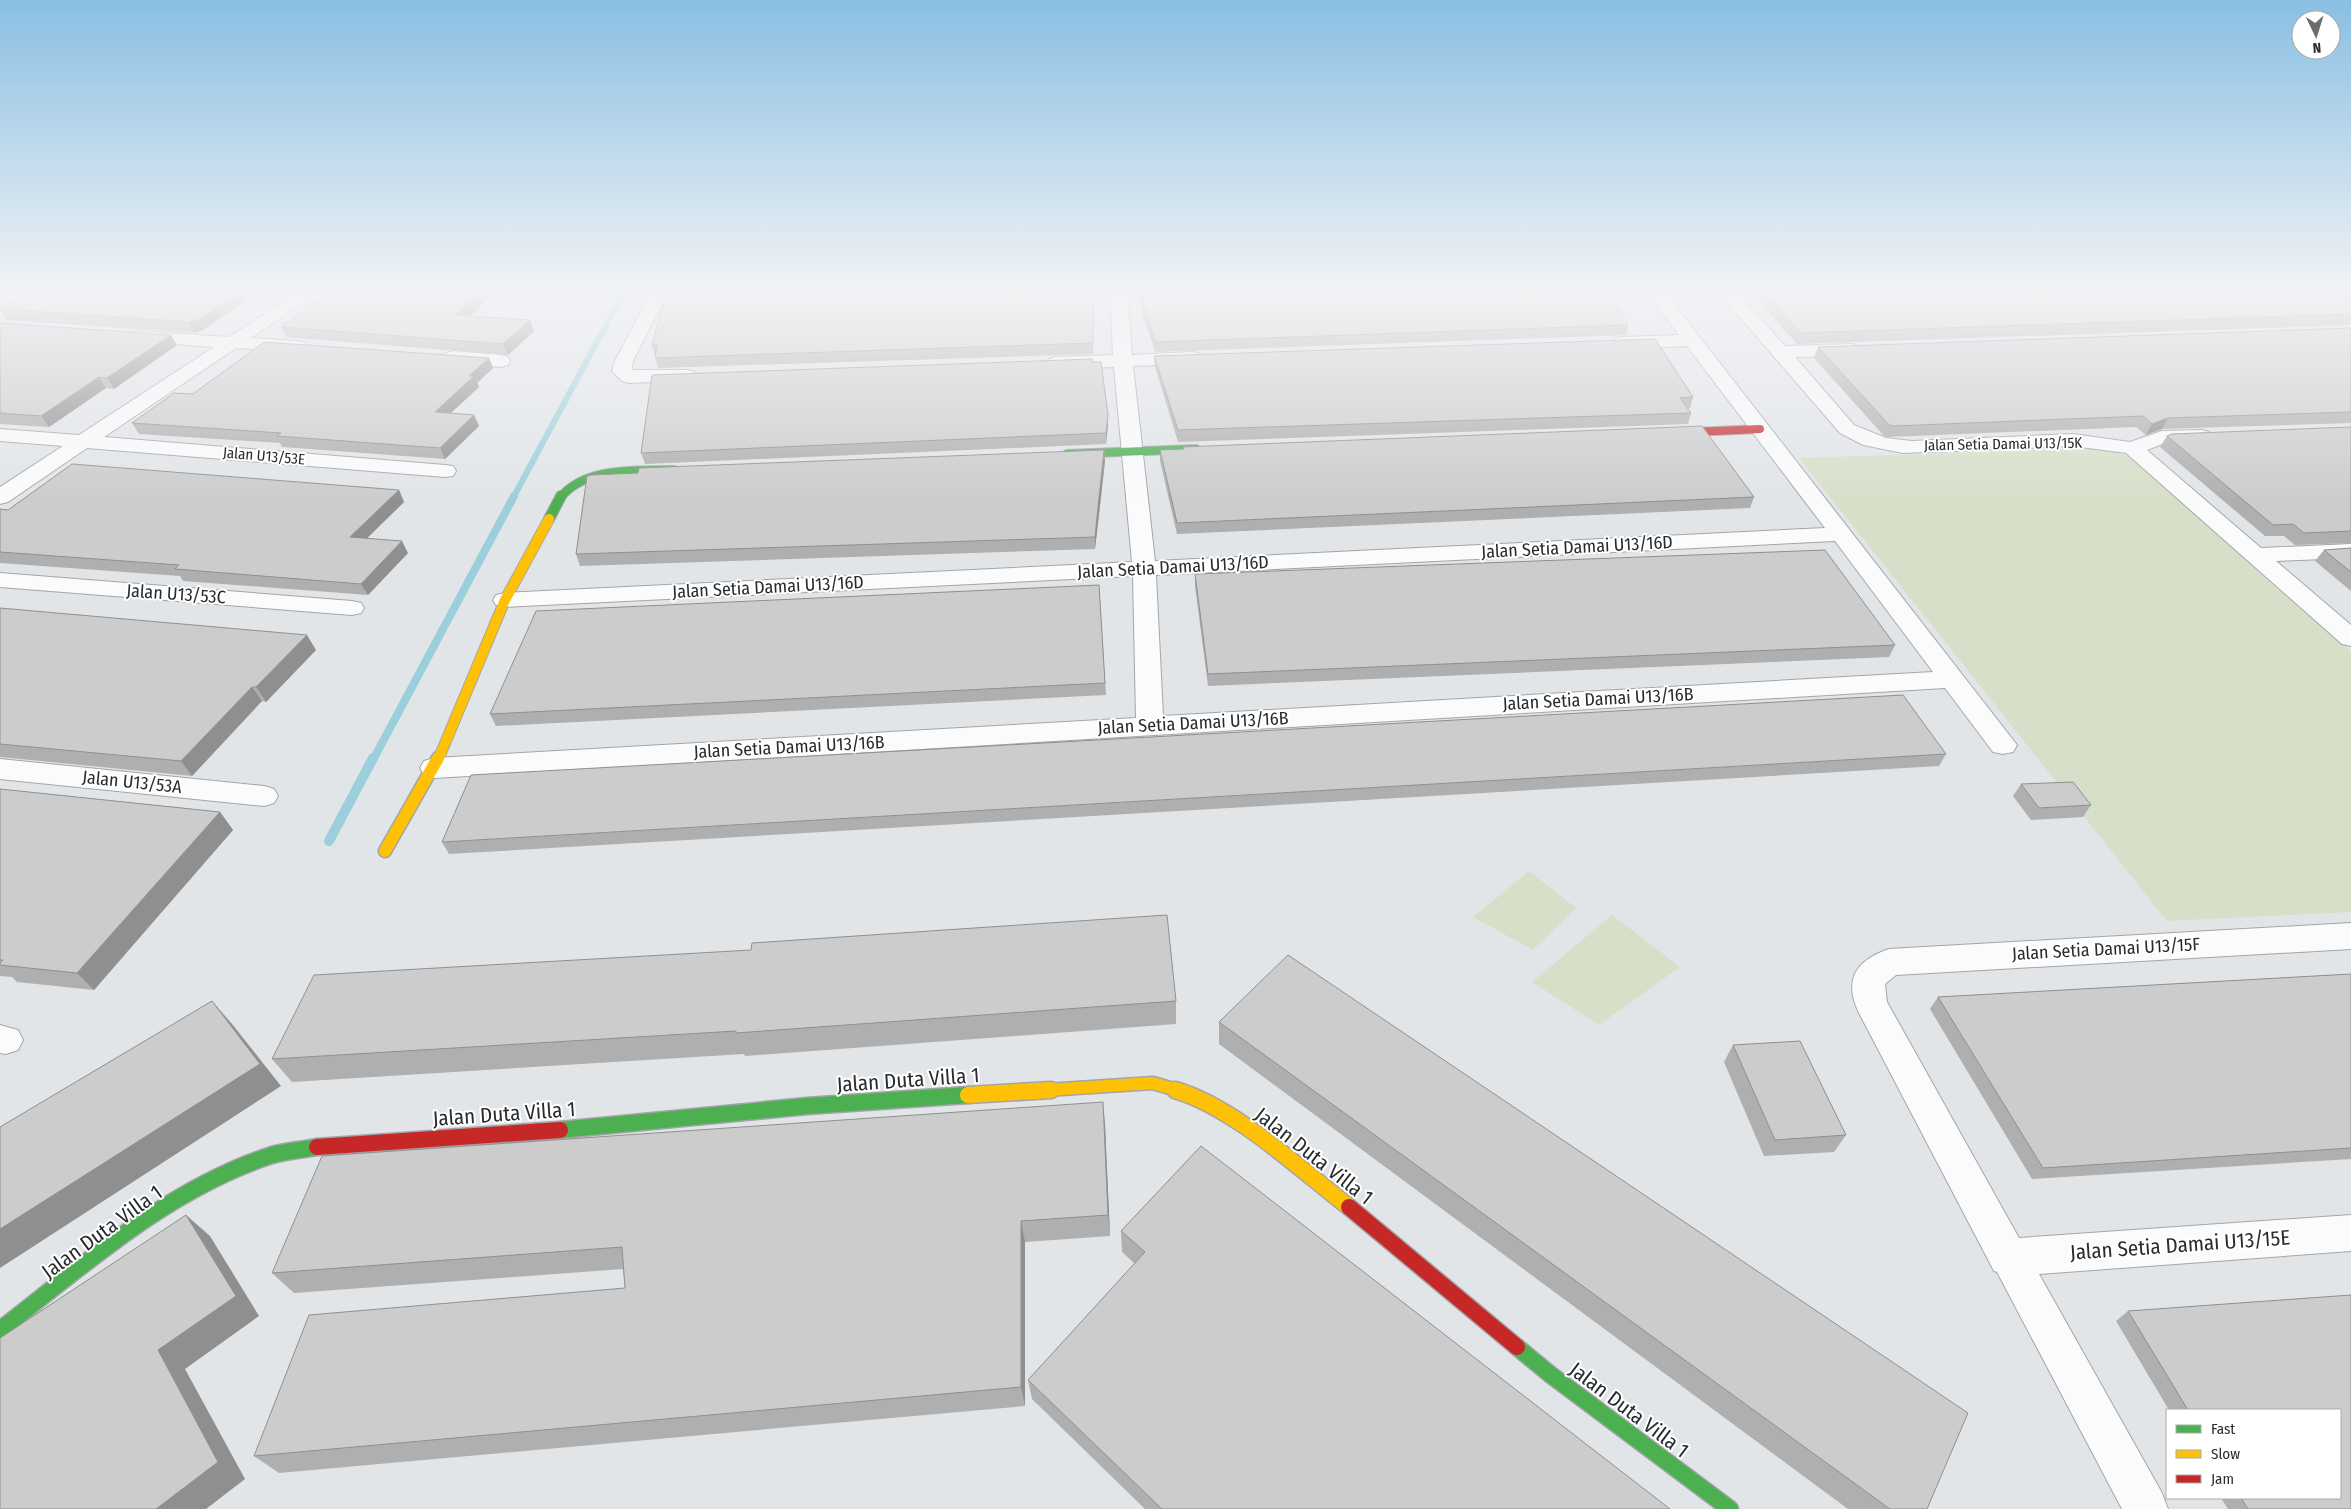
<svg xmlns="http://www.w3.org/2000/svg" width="2351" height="1509" viewBox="0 0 2351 1509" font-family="'Fira Sans Condensed',sans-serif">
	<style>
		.green { fill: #d6e0c8 }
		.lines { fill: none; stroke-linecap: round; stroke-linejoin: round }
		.stream-far2 { stroke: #9bcfdb; stroke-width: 6 }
		.stream-far1 { stroke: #9bcfdb; stroke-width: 8 }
		.stream { stroke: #9bcfdb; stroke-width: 10 }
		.street-casing { stroke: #a3a6a8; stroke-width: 2 }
		.fast-far2-casing { stroke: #a3a6a8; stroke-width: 10 }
		.fast-far1-casing { stroke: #a3a6a8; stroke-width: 12 }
		.fast-casing { stroke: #a3a6a8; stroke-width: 19 }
		.slow-far2-casing { stroke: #a3a6a8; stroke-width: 12 }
		.slow-far1-casing { stroke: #a3a6a8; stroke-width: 15 }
		.slow-casing { stroke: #a3a6a8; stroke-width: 19 }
		.jam-far1-casing { stroke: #a3a6a8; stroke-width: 10 }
		.jam-casing { stroke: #a3a6a8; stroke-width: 19 }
		.street { fill: #fbfbfc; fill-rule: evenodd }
		.fast-far2 { stroke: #4caf50; stroke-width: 8 }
		.fast-far1 { stroke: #4caf50; stroke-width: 10 }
		.fast { stroke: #4caf50; stroke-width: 16 }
		.slow-far2 { stroke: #ffc107; stroke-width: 10 }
		.slow-far1 { stroke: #ffc107; stroke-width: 12 }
		.slow { stroke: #ffc107; stroke-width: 16 }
		.jam-far1 { stroke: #c62828; stroke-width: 8 }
		.jam { stroke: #c62828; stroke-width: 16 }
		.wall { fill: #b0afaf }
		.shaded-wall { fill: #908f8f }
		.building { fill: #cdcccc; stroke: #908f8f }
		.labels { text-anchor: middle; stroke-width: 4; stroke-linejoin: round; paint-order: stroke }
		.far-street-label { font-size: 15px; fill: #292c2e; stroke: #fff }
		.street-label { font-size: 18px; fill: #292c2e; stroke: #fff }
		.near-street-label { font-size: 21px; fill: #292c2e; stroke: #fff }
	</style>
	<rect width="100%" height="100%" fill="#e2e5e8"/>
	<g class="green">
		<polygon points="2090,448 2113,451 2131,458 2351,651 2351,912 2167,921 1799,458"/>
		<polygon points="1529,871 1576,908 1533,950 1473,917"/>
		<polygon points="1612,915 1680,967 1599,1025 1532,982"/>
	</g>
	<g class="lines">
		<polyline class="stream-far2" points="513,498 625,290"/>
		<polyline class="stream-far1" points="373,760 514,496"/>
		<polyline class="stream" points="329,841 373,758"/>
		<defs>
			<g id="street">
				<polygon points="0,290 20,290 17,294 0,298"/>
				<polygon points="301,290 321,290 251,338 298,341 305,343 307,347 305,351 298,353 236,348 104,437 445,465 453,466 456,471 453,476 445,477 87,448 8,502 0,504 0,487 63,446 0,441 0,429 79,435 214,347 136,341 130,340 127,336 130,332 136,331 229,337"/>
				<polygon points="652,290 669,290 633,361 632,370 688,370 695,372 698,376 695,380 629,383 622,381 612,371 615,361"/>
				<path d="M1110,290H1127L1132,355L1193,352L1200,354L1202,358L1200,362L1193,364L1133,366L1155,561L1825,528L1687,346L1621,349L1614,347L1612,343L1614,339L1621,337L1679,335L1645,290H1663L2017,745L2013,752L2003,754L1993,752L1945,688L434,778L424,775L420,768L424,761L434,758L1136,718L1133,576L505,607L496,605L493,600L496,595L505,593L1132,562L1114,367L1056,369L1049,367L1047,363L1049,359L1056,357L1113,355ZM1835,541L1933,672L1163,716L1156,575Z"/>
				<polygon points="1711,290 1732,290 1737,292 1785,346 1852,344 1859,346 1861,350 1859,354 1852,356 1795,357 1854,425 1886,438 1912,441 2073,434 2130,442 2162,431 2202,430 2209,432 2212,436 2209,440 2165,443 2147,450 2261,548 2351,544 2351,558 2276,561 2351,625 2351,646 2342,644 2126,453 2073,446 1903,453 1863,445 1840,433 1725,300"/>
				<polygon points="453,351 501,355 508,357 510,361 508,365 501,367 446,361 444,357 446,353"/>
				<polygon points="0,573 352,601 361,603 364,608 361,613 352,615 0,587"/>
				<polygon points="0,759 264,786 274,789 278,796 274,803 264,806 0,779"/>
				<path d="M2351,923V949L1896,975L1885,984L1887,1002L2019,1238L2351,1215V1251L2039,1274L2162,1493L2168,1509H2122L1997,1272L1994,1271L1859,1013C1843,980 1856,960 1889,949Z"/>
				<polygon points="0,1025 18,1030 23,1040 18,1050 6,1054 0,1053"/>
			</g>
			<g id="fast-far2">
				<polyline points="1067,454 1196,449"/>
				<path d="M560,498C585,466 638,471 674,470"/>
			</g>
			<polyline id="fast-far1" points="549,519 561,496"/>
			<g id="fast">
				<polyline points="560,1130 807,1106 968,1095"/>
				<path d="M0,1330C85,1264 168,1189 272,1155C286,1151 302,1150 317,1147"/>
				<polyline points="1517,1347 1551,1375 1730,1509"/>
			</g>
			<polyline id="slow-far2" points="438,760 505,600 549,519"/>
			<g id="slow-far1">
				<polyline points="385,851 438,758"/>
				<polyline points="1031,1091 1153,1083 1180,1091"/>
			</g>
			<g id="slow">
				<path d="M1175,1090C1234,1107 1300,1169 1349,1207"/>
				<polyline points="968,1095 1051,1090"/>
			</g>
			<polyline id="jam-far1" points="1669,433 1760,429"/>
			<g id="jam">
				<polyline points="317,1147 560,1130"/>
				<polyline points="1349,1207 1517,1347"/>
			</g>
		</defs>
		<use href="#street" class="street-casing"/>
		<use href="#fast-far2" class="fast-far2-casing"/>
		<use href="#fast-far1" class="fast-far1-casing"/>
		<use href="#fast" class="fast-casing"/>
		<use href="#slow-far2" class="slow-far2-casing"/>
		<use href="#slow-far1" class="slow-far1-casing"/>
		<use href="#slow" class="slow-casing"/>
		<use href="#jam-far1" class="jam-far1-casing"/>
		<use href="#jam" class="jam-casing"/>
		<use href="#street" class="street"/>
		<use href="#fast-far2" class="fast-far2"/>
		<use href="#fast-far1" class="fast-far1"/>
		<use href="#fast" class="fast"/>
		<use href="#slow-far2" class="slow-far2"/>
		<use href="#slow-far1" class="slow-far1"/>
		<use href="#slow" class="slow"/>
		<use href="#jam-far1" class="jam-far1"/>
		<use href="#jam" class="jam"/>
	</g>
	<g class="wall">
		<polygon points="33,290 269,290 255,299 248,299 203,330 195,333 6,320 0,310 0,309"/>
		<polygon points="499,290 469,316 534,331 508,355 286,337 281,327 318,303"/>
		<polygon points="796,290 1094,290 1093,354 658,368 652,345"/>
		<polygon points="1135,290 1607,290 1628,325 1626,335 1155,352"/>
		<polygon points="1748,290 2351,290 2351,325 1797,344"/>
		<polygon points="0,323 177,345 114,389 106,388 49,427 0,424"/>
		<polygon points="2351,328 2351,423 2162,429 2146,435 2136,427 1888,437 1884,436 1814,358 1818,347"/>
		<polygon points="1154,356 1693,397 1690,408 1688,408 1691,413 1688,424 1178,442 1155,367"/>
		<polygon points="489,358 493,368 477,383 479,387 451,413 474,415 479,426 445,459 282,447 280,443 139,434 132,423 193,394"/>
		<polygon points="1093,362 1108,426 1106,444 645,464 641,453"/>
		<polygon points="2351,427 2351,543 2295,545 2284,536 2265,536 2160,447 2167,436"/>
		<polygon points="1183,447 1754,497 1750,508 1177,534 1160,461 1160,450 1183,449"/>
		<polygon points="1104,450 1105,461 1095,549 580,566 576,554"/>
		<polygon points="399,490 404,502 367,538 408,553 368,595 183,581 180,576 0,563 0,509 8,510"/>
		<polygon points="2351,548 2351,591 2315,561 2324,550"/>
		<polygon points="1195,574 1895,645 1889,657 1208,686 1195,586"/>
		<polygon points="1099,585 1106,695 496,726 490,714"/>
		<polygon points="0,608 316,650 266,702 262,701 192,776 0,757"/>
		<polygon points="1946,754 1939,766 449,854 442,842"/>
		<polygon points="2021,784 2091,805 2083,817 2031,820 2013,796"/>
		<polygon points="0,789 220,812 233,830 94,990 17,982 12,977 0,976"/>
		<polygon points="2351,974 2351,1159 2032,1179 1930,1009 1938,997"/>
		<polygon points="1176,1001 1176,1024 745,1056 744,1054 292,1082 272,1059"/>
		<polygon points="1219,1022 1927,1509 1848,1509 1219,1044"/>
		<polygon points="1733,1045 1846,1135 1834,1152 1764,1156 1724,1062"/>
		<polygon points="1105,1124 1110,1236 1025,1242 1025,1406 279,1473 254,1456 625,1288 623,1269 294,1293 272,1273"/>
		<polygon points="1121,1231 1670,1509 1145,1509 1032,1399 1028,1380 1135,1264 1122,1252"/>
		<polygon points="2351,1295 2351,1509 2228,1509 2221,1498 2340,1498 2340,1410 2169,1410 2116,1321 2128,1311"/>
	</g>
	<g class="shaded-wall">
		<polygon points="242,290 243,290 248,299 203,330 195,333 189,322"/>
		<polygon points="250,290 269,290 255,299"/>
		<polygon points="484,290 499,290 459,326 454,315"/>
		<polygon points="530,320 534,331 508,355 503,344"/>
		<polygon points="171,335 177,345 114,389 107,378"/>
		<polygon points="489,358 493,368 477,383 479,387 440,423 435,412 469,376"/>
		<polygon points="99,377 106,388 49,427 41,416"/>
		<polygon points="474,415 479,426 445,459 440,448"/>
		<polygon points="1108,415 1108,426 1106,444 1106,433"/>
		<polygon points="2168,418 2162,429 2146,435 2152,424"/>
		<polygon points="1104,450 1105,461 1095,549 1095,537"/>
		<polygon points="399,490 404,502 356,549 350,537"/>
		<polygon points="402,541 408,553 368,595 361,584"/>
		<polygon points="307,635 316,650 266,702 256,687"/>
		<polygon points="252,687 262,701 192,776 181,761"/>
		<polygon points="220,812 233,830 94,990 77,973"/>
		<polygon points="212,1001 232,1024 281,1086 0,1268 0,1229"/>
		<polygon points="1103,1102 1105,1124 1110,1236 1108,1215"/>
		<polygon points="186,1215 210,1236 259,1316 185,1369 245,1479 206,1509 156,1509 158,1350"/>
		<polygon points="1021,1221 1025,1242 1025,1406 1021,1387"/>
	</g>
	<g class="building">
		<polygon points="33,290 242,290 198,320 189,322 0,309"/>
		<polygon points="336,290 484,290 454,315 530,320 503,344 281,327 313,303 318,303"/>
		<polygon points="796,290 1094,290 1093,343 655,358 657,345 652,345 666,294"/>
		<polygon points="1139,290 1607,290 1628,325 1155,342"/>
		<polygon points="1761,290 2351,290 2351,314 1801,333"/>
		<polygon points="0,323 171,335 107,378 99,377 41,416 0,413"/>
		<polygon points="2351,328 2351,412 2168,418 2152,424 2143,416 1893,426 1889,425 1818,347"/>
		<polygon points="1655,339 1693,397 1680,398 1691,413 1178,430 1154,356"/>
		<polygon points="264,342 489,358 469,376 474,376 435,412 474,415 440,448 276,436 281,433 132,423 174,393 193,394"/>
		<polygon points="1092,359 1092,362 1101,362 1108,415 1106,433 641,453 652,375"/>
		<polygon points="1702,426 1754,497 1177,523 1160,450 1184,449 1183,447"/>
		<polygon points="2351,427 2351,531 2304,533 2293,524 2273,525 2167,436 2172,434"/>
		<polygon points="1104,450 1095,537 576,554 587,476 591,475 638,473 639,468"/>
		<polygon points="72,464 399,490 350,537 402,541 361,584 175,569 179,565 0,552 0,509 8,510"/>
		<polygon points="2351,548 2351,572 2324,550"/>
		<polygon points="1825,550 1895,645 1208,674 1195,574"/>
		<polygon points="1099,585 1105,683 490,714 536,611"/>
		<polygon points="0,608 307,635 256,687 252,687 181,761 0,744"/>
		<polygon points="1903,695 1946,754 442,842 471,775"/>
		<polygon points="2073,782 2091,805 2039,808 2021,784"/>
		<polygon points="0,789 220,812 77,973 0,965 0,963 3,960 0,960"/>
		<polygon points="1167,915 1176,1001 736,1033 736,1031 272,1059 314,975 751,950 752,943"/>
		<polygon points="1288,955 1968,1413 1927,1509 1890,1509 1219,1022"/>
		<polygon points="2351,974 2351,1148 2043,1168 1938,997"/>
		<polygon points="212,1001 260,1064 0,1229 0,1127"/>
		<polygon points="1800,1041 1846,1135 1775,1140 1733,1045"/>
		<polygon points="1103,1102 1108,1215 1021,1221 1021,1387 254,1456 309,1315 625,1288 622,1247 272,1273 322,1156"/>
		<polygon points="1201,1146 1670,1509 1162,1509 1028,1380 1145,1252 1121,1231"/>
		<polygon points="186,1215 236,1296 158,1350 218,1462 156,1509 0,1509 0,1338"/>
		<polygon points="2351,1295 2351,1509 2248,1509 2241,1498 2340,1498 2340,1410 2188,1410 2128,1311"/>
	</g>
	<linearGradient id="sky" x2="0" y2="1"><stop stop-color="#89bfe3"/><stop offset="0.58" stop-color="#f2f3f5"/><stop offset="1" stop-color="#f2f3f5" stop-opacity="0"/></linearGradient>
	<rect width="2351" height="501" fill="url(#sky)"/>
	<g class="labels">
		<g class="far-street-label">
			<text transform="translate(2003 444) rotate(-1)" y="5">Jalan Setia Damai U13/15K</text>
			<text transform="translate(264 456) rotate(5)" y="5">Jalan U13/53E</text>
		</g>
		<g class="street-label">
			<text transform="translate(1577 547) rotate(-3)" y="6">Jalan Setia Damai U13/16D</text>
			<text transform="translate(1173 567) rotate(-3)" y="6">Jalan Setia Damai U13/16D</text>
			<text transform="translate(768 587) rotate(-3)" y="6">Jalan Setia Damai U13/16D</text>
			<text transform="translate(176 594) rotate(4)" y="6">Jalan U13/53C</text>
			<text transform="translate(1598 699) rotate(-3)" y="6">Jalan Setia Damai U13/16B</text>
			<text transform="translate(1193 723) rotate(-3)" y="6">Jalan Setia Damai U13/16B</text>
			<text transform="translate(789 747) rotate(-3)" y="6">Jalan Setia Damai U13/16B</text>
			<text transform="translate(132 782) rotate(6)" y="6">Jalan U13/53A</text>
			<text transform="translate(2106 949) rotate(-3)" y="6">Jalan Setia Damai U13/15F</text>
		</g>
		<g class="near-street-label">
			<text transform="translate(908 1080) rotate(-4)" y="7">Jalan Duta Villa 1</text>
			<text transform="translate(504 1114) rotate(-4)" y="7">Jalan Duta Villa 1</text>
			<text transform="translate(1314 1156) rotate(38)" y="7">Jalan Duta Villa 1</text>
			<text transform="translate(102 1232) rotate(-36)" y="7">Jalan Duta Villa 1</text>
			<text transform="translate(2180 1245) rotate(-4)" y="7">Jalan Setia Damai U13/15E</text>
			<text transform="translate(1629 1410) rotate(37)" y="7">Jalan Duta Villa 1</text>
		</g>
	</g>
	<rect x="2166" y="1409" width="175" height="90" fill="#ffffff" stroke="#a9abab"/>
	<rect x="2176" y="1425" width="25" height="8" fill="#4caf50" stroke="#a9abab"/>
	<text x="2211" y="1434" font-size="15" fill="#292c2e">Fast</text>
	<rect x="2176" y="1450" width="25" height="8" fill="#ffc107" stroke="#a9abab"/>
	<text x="2211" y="1459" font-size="15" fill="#292c2e">Slow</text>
	<rect x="2176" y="1475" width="25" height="8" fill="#c62828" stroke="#a9abab"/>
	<text x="2211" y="1484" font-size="15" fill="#292c2e">Jam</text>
	<g transform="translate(2316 35) rotate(176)"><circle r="24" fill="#ffffff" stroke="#a9abab"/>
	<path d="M0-4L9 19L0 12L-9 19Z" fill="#6a6d6f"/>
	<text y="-8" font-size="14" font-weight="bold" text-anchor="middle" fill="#292c2e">N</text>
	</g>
</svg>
